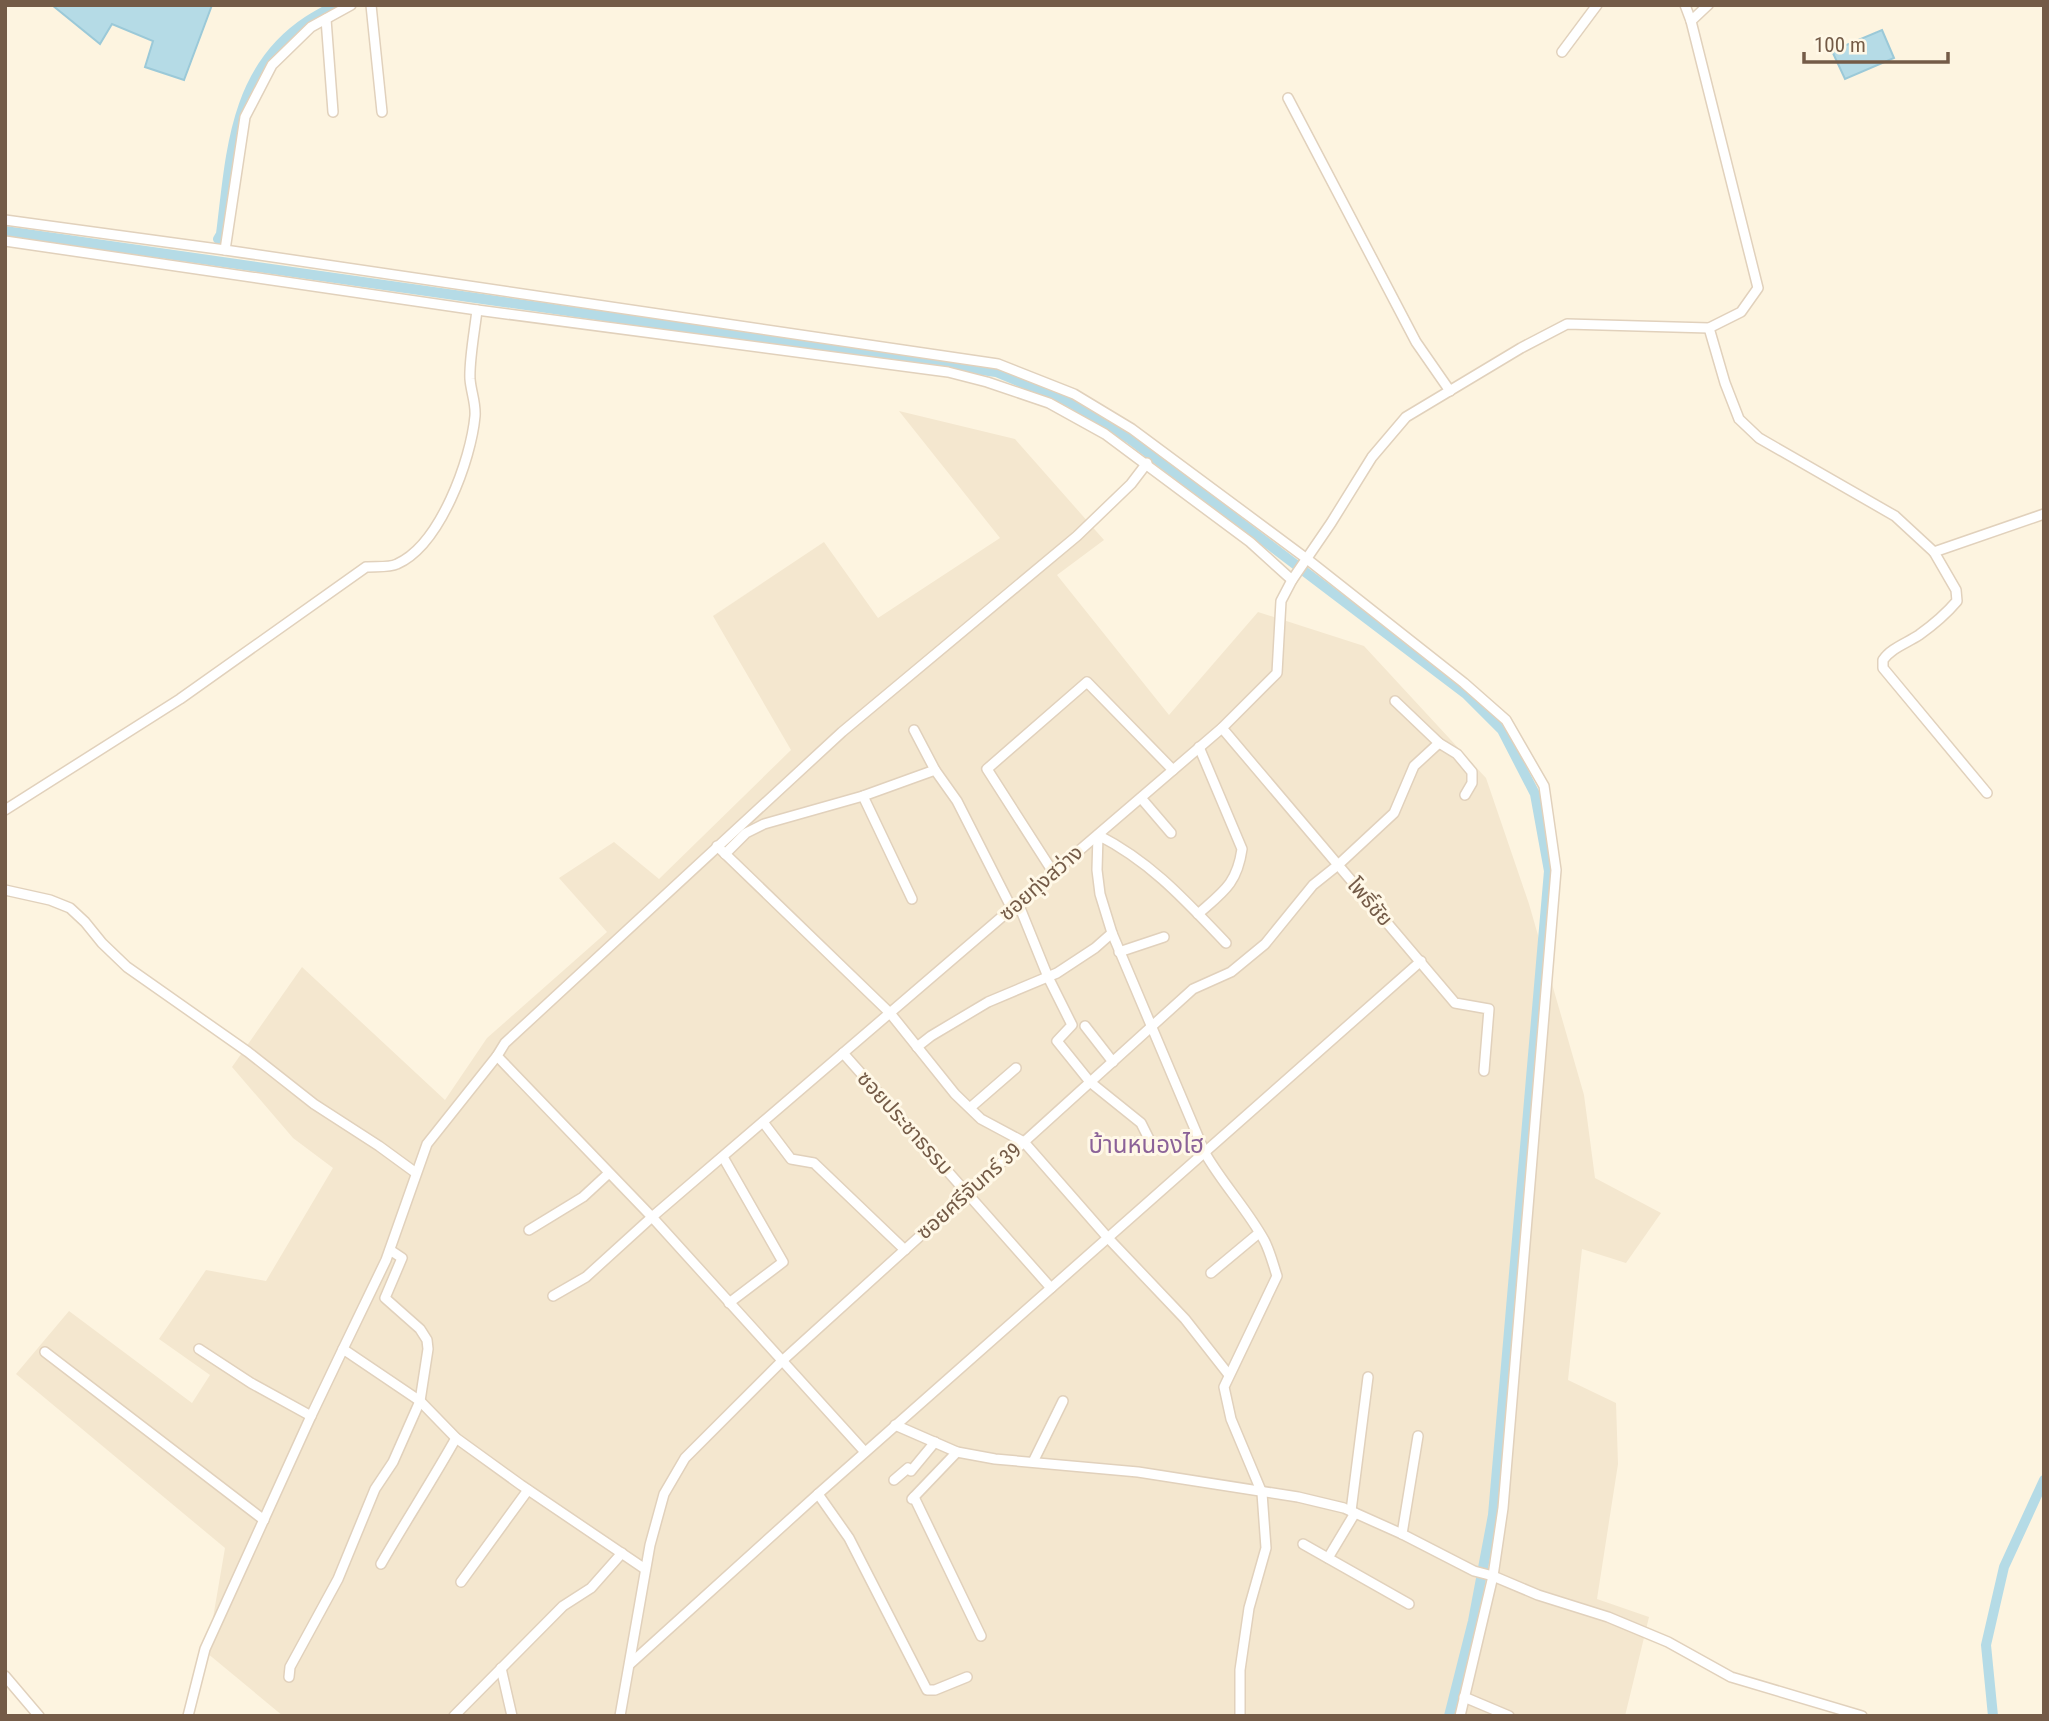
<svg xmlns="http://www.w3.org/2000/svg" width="2049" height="1721" viewBox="0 0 2049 1721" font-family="'Roboto Condensed','Noto Sans Thai',sans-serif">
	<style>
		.residential { fill: #f4e7cf }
		.water { fill: #b5dbe6; stroke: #9bc9d8; stroke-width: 2 }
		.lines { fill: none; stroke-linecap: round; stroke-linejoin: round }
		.canal { stroke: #b5dbe6; stroke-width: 10 }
		.minor-casing { stroke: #e1d1bc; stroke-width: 12 }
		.minor { stroke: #fff; stroke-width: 9 }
		.labels { text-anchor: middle; stroke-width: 6; stroke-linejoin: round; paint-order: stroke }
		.street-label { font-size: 21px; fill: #745b47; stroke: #fff8e7 }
		.quarter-label { font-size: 24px; fill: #8b6298; stroke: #fff8e7 }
	</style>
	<rect width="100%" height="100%" fill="#fdf4e0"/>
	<polygon class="residential" points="899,411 1015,439 1104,540 1057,575 1169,715 1258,612 1364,646 1486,778 1529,904 1584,1095 1595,1178 1661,1213 1626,1263 1582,1249 1568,1380 1616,1403 1618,1464 1597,1599 1649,1617 1625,1716 283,1716 207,1653 225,1548 16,1374 69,1311 192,1403 210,1375 159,1339 206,1270 266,1281 333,1168 293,1138 232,1067 302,967 445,1100 487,1038 607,932 559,878 614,842 659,879 791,750 713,616 824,542 878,618 1000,538"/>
	<g class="water">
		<polygon points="52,5 212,5 184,80 145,67 153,41 112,24 100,44"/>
		<polygon points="1882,30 1894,58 1845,79 1832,51"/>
	</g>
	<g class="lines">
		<g class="canal">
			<polyline points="5,231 996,372 1071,403 1130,439 1466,694 1502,730 1535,794 1549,871 1493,1515 1473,1621 1449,1716"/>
			<path d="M218,239L221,234C231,155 233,70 308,21C317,15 327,10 336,5"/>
			<polyline points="1993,1716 1986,1645 2004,1567 2044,1480"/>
		</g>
		<defs>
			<g id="minor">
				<polyline points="371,5 382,112"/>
				<polyline points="1685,5 1691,21"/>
				<polyline points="326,19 333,112"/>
				<polyline points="1562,52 1597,5"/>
				<polyline points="1288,98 1416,342 1450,391"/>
				<polyline points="5,220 225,250 998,364 1074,394 1132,429 1307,559 1464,683 1506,720 1544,786 1556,870 1503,1508 1493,1576 1460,1716"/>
				<polyline points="5,241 477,310 948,372 987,382 1049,403 1105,434 1250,542 1292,580"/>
				<polyline points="225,250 245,117 272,65 311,27 351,5"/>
				<polyline points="1709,328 1725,383 1739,419 1759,438 1895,516 1934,552 2044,514"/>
				<path d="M1934,552L1956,590L1957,601C1946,614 1933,625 1919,635C1907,643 1891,648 1883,660V668L1987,793"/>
				<polyline points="1395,701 1439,743 1457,754 1472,772 1472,783 1465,795"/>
				<polyline points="1222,728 1455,1003 1489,1009 1484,1071"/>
				<polyline points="914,730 935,770 957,801 1012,909"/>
				<polyline points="863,796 912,899"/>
				<polyline points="1141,798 1171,833"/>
				<path d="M5,810L180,699L366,567C375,566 389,568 397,564C440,545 471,460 475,416C476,403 471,392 470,379C469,360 475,329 477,310"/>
				<polyline points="717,846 890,1013 955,1094 981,1119 1024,1142 1108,1238 1185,1319 1229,1375"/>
				<polyline points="725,854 746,833 764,824 863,796 935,770"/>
				<polyline points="1053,872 987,769 1087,682 1173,770"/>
				<polyline points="5,890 50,900 70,908 85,922 102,943 127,967 248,1052 314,1104 379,1146 416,1173"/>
				<polyline points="1018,903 1048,977 1072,1025 1057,1041 1090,1082 1141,1123 1150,1141"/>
				<path d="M1198,914C1223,892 1237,884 1242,849L1199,747"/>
				<path d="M1226,943C1185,900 1151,862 1098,835L1097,870L1100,894L1112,933L1205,1153C1222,1183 1247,1209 1264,1240C1270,1251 1273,1264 1277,1276L1224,1387L1231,1419L1262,1493L1266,1548L1249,1608L1240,1670V1716"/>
				<polyline points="1119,952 1164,937"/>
				<polyline points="1085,1026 1113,1062"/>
				<polyline points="917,1047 931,1036 988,1002 1057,973 1095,948 1112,933"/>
				<polyline points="843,1053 1051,1288"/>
				<polyline points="497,1056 427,1144 386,1260 343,1349 420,1401 456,1438 521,1485 645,1569"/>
				<polyline points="971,1107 1016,1068"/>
				<polyline points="763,1122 791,1159 814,1163 905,1250"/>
				<polyline points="723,1157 783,1262 729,1303"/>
				<polyline points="529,1230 583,1197 609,1173"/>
				<polyline points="1211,1273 1259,1233"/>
				<polyline points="553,1296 586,1277 652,1217 1222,728 1277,673 1281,601 1292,580 1331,523 1372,457 1406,417 1521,348 1567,324 1709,328 1741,312 1758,288 1691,21 1708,5"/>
				<polyline points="199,1349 251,1383 311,1416 343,1349"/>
				<polyline points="45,1352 264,1520"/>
				<polyline points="895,1425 957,1452 995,1459 1138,1472 1298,1497 1344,1508 1402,1534 1474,1571 1493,1576 1538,1595 1608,1617 1668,1642 1731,1677 1862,1716"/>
				<polyline points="865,1452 652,1217 497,1056 505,1043 842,732 1077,536 1131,484 1147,463"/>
				<polyline points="1033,1462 1063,1401"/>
				<polyline points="894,1480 908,1468 911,1471 935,1442"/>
				<polyline points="818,1494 849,1538 927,1690 935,1690 967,1677"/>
				<polyline points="914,1497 981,1636"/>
				<polyline points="912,1499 957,1452"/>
				<polyline points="1351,1511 1368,1377"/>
				<polyline points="1402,1534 1418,1436"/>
				<polyline points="1303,1544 1409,1604"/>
				<polyline points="1328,1558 1355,1513"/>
				<path d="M381,1564C405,1522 432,1481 456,1438"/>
				<polyline points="461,1582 528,1490"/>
				<polyline points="630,1664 818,1494 1421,961"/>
				<polyline points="501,1668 512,1716"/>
				<polyline points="5,1676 39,1716"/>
				<polyline points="289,1677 290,1667 338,1579 375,1489 393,1462 420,1401 428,1349 427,1340 420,1329 385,1298 402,1258 390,1250"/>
				<polyline points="1464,1697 1509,1716"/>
				<polyline points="188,1716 205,1649 311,1416"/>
				<polyline points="454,1716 563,1606 591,1588 622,1553"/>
				<polyline points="620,1716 650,1545 664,1494 685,1458 782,1361 1193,989 1231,972 1265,944 1313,885 1338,865 1394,813 1414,766 1439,743"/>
			</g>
		</defs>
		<use href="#minor" class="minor-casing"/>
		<use href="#minor" class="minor"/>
	</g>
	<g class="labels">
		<g class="street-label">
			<text transform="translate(1041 883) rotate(-41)" y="7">ซอยทุ่งสว่าง</text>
			<text transform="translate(1370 902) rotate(49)" y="7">โพธิ์ชัย</text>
			<text transform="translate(905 1123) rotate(48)" y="7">ซอยประชาธรรม</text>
			<text transform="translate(969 1191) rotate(-42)" y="7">ซอยศรีจันทร์ 39</text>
		</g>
		<g class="quarter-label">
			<text x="1146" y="1153">บ้านหนองไฮ</text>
		</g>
	</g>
	<rect width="2049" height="1721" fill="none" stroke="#745b47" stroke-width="14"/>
	<path d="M1804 52v10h144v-10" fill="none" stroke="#745b47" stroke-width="3.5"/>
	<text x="1814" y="52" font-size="21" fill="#745b47" stroke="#fff8e7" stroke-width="5" paint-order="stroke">100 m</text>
</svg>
